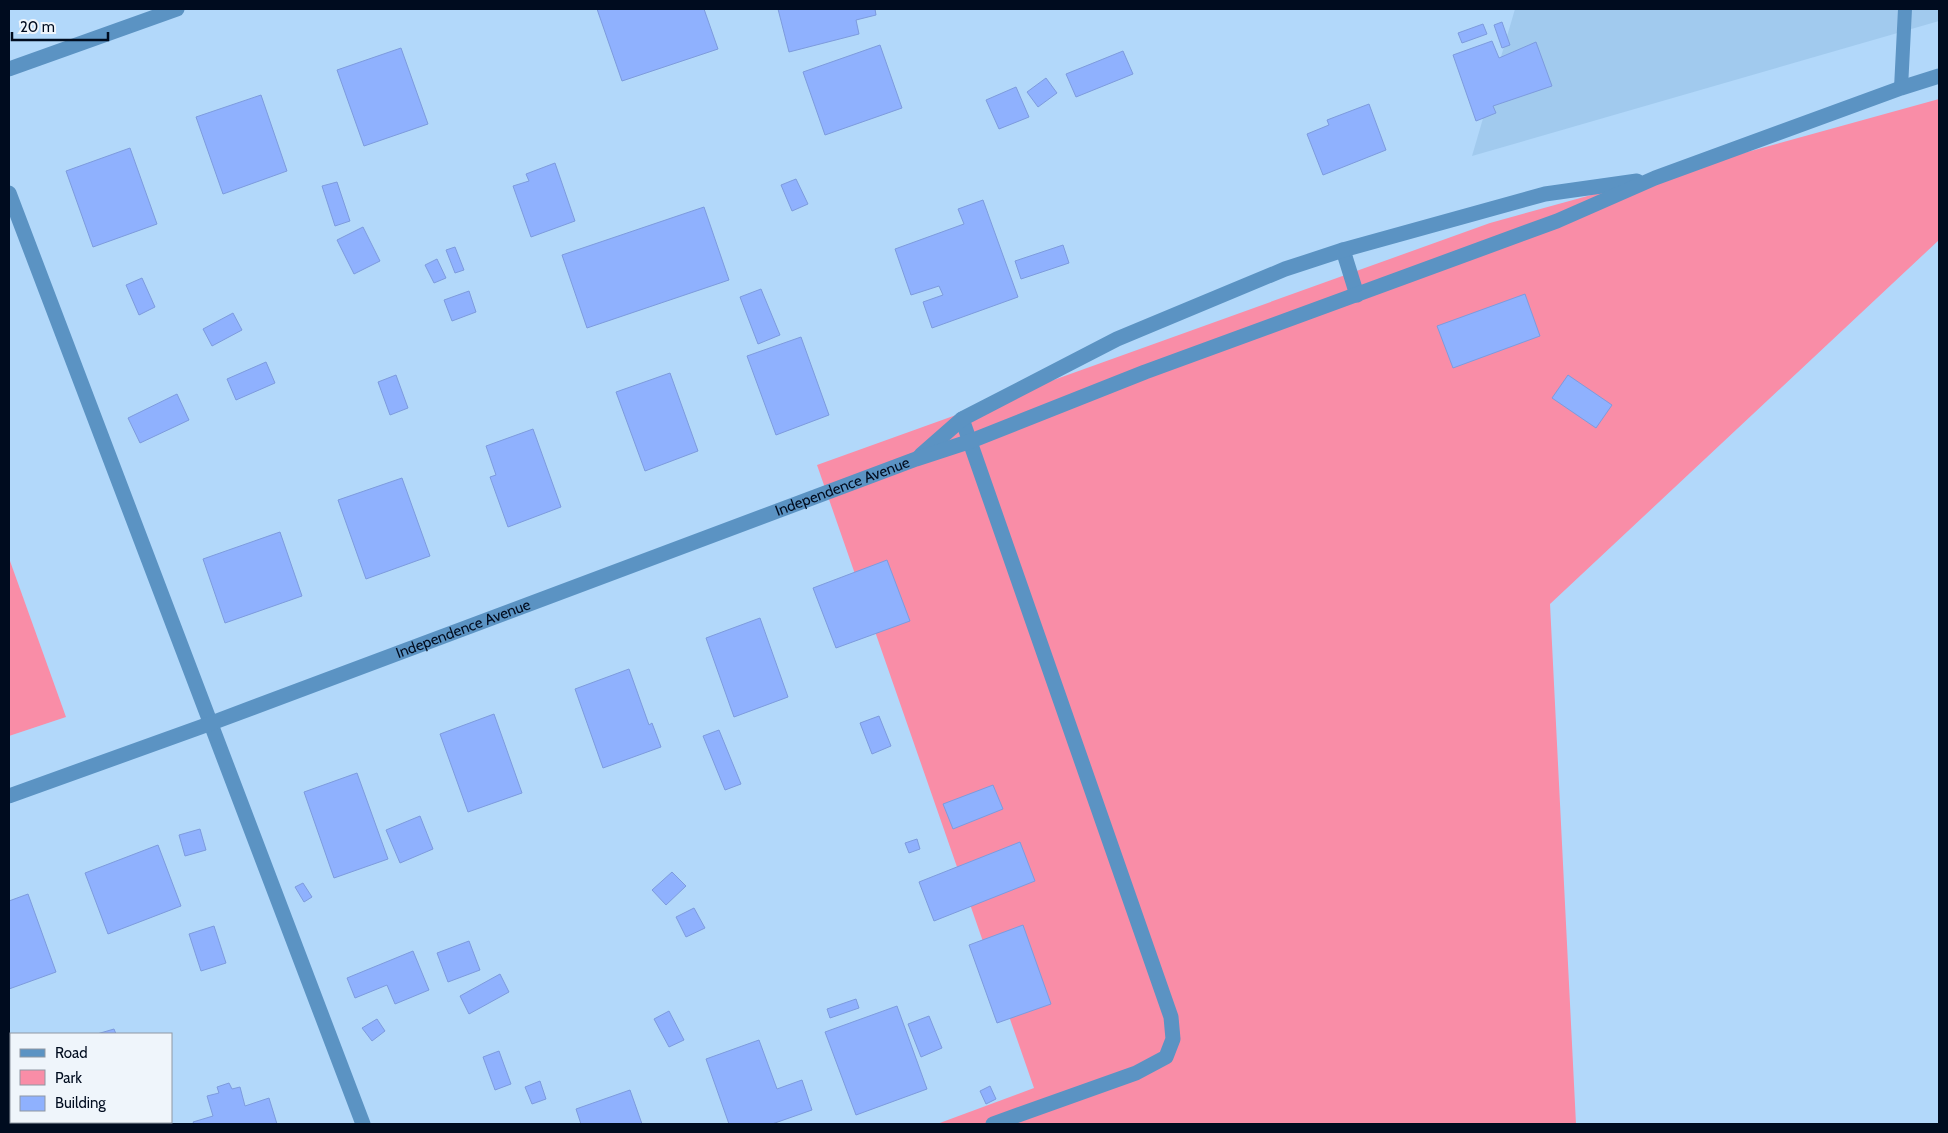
<svg xmlns="http://www.w3.org/2000/svg" width="1948" height="1133" viewBox="0 0 1948 1133" font-family="Cabin,sans-serif">
	<style>
		.built { fill: #a1caee }
		.green { fill: #f98da7 }
		.building { fill: #8fb1fe; stroke: #7d9bdd }
		.lines { fill: none; stroke-linecap: round; stroke-linejoin: round }
		.lane { stroke: #5b93c3; stroke-width: 14 }
		.street { stroke: #5b93c3; stroke-width: 15 }
		.labels { text-anchor: middle; stroke-width: 4; stroke-linejoin: round; paint-order: stroke }
		.street-label { font-size: 15px; fill: #000c1f; stroke: #eff5fb }
	</style>
	<rect width="100%" height="100%" fill="#b2d8fa"/>
	<polygon class="built" points="1515,9 1939,9 1939,21 1472,156"/>
	<g class="green">
		<polygon points="1939,99 1939,240 1550,604 1576,1124 937,1124 1034,1088 817,465 1490,223"/>
		<polygon points="10,561 66,717 9,736 9,562"/>
	</g>
	<g class="building">
		<polygon points="597,9 704,9 718,49 622,81"/>
		<polygon points="778,9 875,9 876,15 856,20 859,34 789,52"/>
		<polygon points="1502,22 1510,45 1502,48 1494,25"/>
		<polygon points="1483,24 1487,34 1462,43 1458,33"/>
		<polygon points="1492,41 1499,58 1536,42 1552,86 1493,106 1496,113 1476,121 1453,55"/>
		<polygon points="880,45 902,108 825,135 803,72"/>
		<polygon points="401,48 428,124 364,146 337,70"/>
		<polygon points="1123,51 1133,74 1076,97 1066,74"/>
		<polygon points="1046,78 1057,93 1038,107 1027,92"/>
		<polygon points="1016,87 1029,117 999,129 986,100"/>
		<polygon points="261,95 287,171 223,194 196,117"/>
		<polygon points="1369,104 1386,150 1323,175 1307,134 1329,125 1327,120"/>
		<polygon points="130,148 157,224 93,247 66,171"/>
		<polygon points="555,163 575,221 531,237 513,186 529,181 526,174"/>
		<polygon points="796,179 808,204 792,211 781,185"/>
		<polygon points="337,182 350,221 335,226 322,186"/>
		<polygon points="983,200 1018,297 932,328 923,302 943,295 939,286 911,295 895,249 964,224 958,209"/>
		<polygon points="704,207 729,280 587,328 562,255"/>
		<polygon points="363,227 380,261 354,274 337,240"/>
		<polygon points="1063,245 1069,263 1021,279 1015,261"/>
		<polygon points="455,247 464,270 455,273 446,250"/>
		<polygon points="437,259 446,278 434,283 425,265"/>
		<polygon points="142,278 155,307 139,315 126,285"/>
		<polygon points="761,289 780,335 758,344 740,297"/>
		<polygon points="469,291 476,312 452,321 444,300"/>
		<polygon points="1525,294 1540,336 1453,368 1437,326"/>
		<polygon points="233,313 242,330 212,346 203,329"/>
		<polygon points="801,337 829,415 776,435 747,356"/>
		<polygon points="266,362 275,383 236,400 227,379"/>
		<polygon points="670,373 698,451 645,471 616,392"/>
		<polygon points="396,375 408,408 390,415 378,382"/>
		<polygon points="1568,375 1612,405 1596,428 1552,398"/>
		<polygon points="177,394 189,420 140,443 128,418"/>
		<polygon points="533,429 561,507 508,527 490,477 496,475 486,446"/>
		<polygon points="402,478 430,556 366,579 338,500"/>
		<polygon points="280,532 302,596 225,623 203,559"/>
		<polygon points="887,560 910,621 836,648 813,588"/>
		<polygon points="760,618 788,697 734,717 706,638"/>
		<polygon points="629,669 649,725 652,723 661,747 603,768 575,689"/>
		<polygon points="494,714 522,793 468,812 440,734"/>
		<polygon points="879,716 891,746 872,754 860,723"/>
		<polygon points="719,730 741,784 725,790 703,736"/>
		<polygon points="357,773 388,859 334,878 304,792"/>
		<polygon points="993,785 1003,809 953,829 943,804"/>
		<polygon points="420,816 433,849 400,863 386,830"/>
		<polygon points="200,829 206,850 185,856 179,835"/>
		<polygon points="917,839 920,849 909,853 905,843"/>
		<polygon points="1020,842 1035,881 934,921 919,882"/>
		<polygon points="158,845 181,906 108,934 85,873"/>
		<polygon points="672,872 686,886 666,905 652,890"/>
		<polygon points="303,883 312,897 304,902 295,887"/>
		<polygon points="28,894 56,972 9,989 9,901"/>
		<polygon points="694,908 705,928 686,937 676,917"/>
		<polygon points="1023,925 1051,1004 997,1023 969,945"/>
		<polygon points="214,926 226,963 201,971 189,934"/>
		<polygon points="469,941 480,970 448,982 437,953"/>
		<polygon points="413,951 429,990 395,1004 387,985 355,998 347,978"/>
		<polygon points="500,974 509,992 469,1014 460,996"/>
		<polygon points="856,999 859,1008 830,1018 827,1009"/>
		<polygon points="897,1006 927,1089 856,1115 825,1032"/>
		<polygon points="669,1011 684,1040 669,1047 654,1019"/>
		<polygon points="929,1016 942,1048 921,1057 908,1024"/>
		<polygon points="377,1019 385,1031 372,1041 362,1028"/>
		<polygon points="114,1029 116,1034 97,1034"/>
		<polygon points="759,1040 777,1089 802,1080 812,1110 772,1124 729,1124 706,1059"/>
		<polygon points="499,1051 511,1084 495,1090 483,1057"/>
		<polygon points="540,1081 546,1099 532,1104 525,1087"/>
		<polygon points="229,1083 232,1089 240,1087 245,1106 269,1098 277,1124 194,1124 193,1122 213,1116 207,1096 219,1093 217,1087"/>
		<polygon points="990,1086 996,1099 986,1104 980,1091"/>
		<polygon points="630,1090 642,1124 581,1124 576,1109"/>
	</g>
	<g class="lines">
		<polyline class="lane" points="1901,88 1905,9"/>
		<g class="street">
			<polyline points="9,69 177,9"/>
			<polyline points="9,193 363,1124"/>
			<polyline points="1343,250 1357,295"/>
			<polyline points="962,419 1171,1017 1173,1039 1166,1057 1136,1073 993,1124"/>
			<polyline points="921,455 962,419 1117,339 1285,269 1343,250 1545,194 1637,181"/>
			<path id="s1" d="M9,796L209,724L916,459L971,441L1145,372L1557,221L1655,178L1901,88L1939,76"/>
		</g>
	</g>
	<g class="labels">
		<g class="street-label">
			<text dy="5" stroke="none"><textPath href="#s1" startOffset="889">Independence Avenue</textPath></text>
			<text dy="5" stroke="none"><textPath href="#s1" startOffset="484">Independence Avenue</textPath></text>
		</g>
	</g>
	<rect width="1948" height="1133" fill="none" stroke="#000c1f" stroke-width="20"/>
	<rect x="10" y="1033" width="162" height="90" fill="#eff5fb" stroke="#8f98a3"/>
	<rect x="20" y="1049" width="25" height="8" fill="#5b93c3" stroke="#8f98a3"/>
	<text x="55" y="1058" font-size="15" fill="#000c1f">Road</text>
	<rect x="20" y="1070" width="25" height="15" fill="#f98da7" stroke="#8f98a3"/>
	<text x="55" y="1083" font-size="15" fill="#000c1f">Park</text>
	<rect x="20" y="1096" width="25" height="15" fill="#8fb1fe" stroke="#8f98a3"/>
	<text x="55" y="1108" font-size="15" fill="#000c1f">Building</text>
	<path d="M12 32v8h96v-8" fill="none" stroke="#000c1f" stroke-width="2.5"/>
	<text x="20" y="32" font-size="15" fill="#000c1f" stroke="#eff5fb" stroke-width="4" paint-order="stroke">20 m</text>
</svg>
